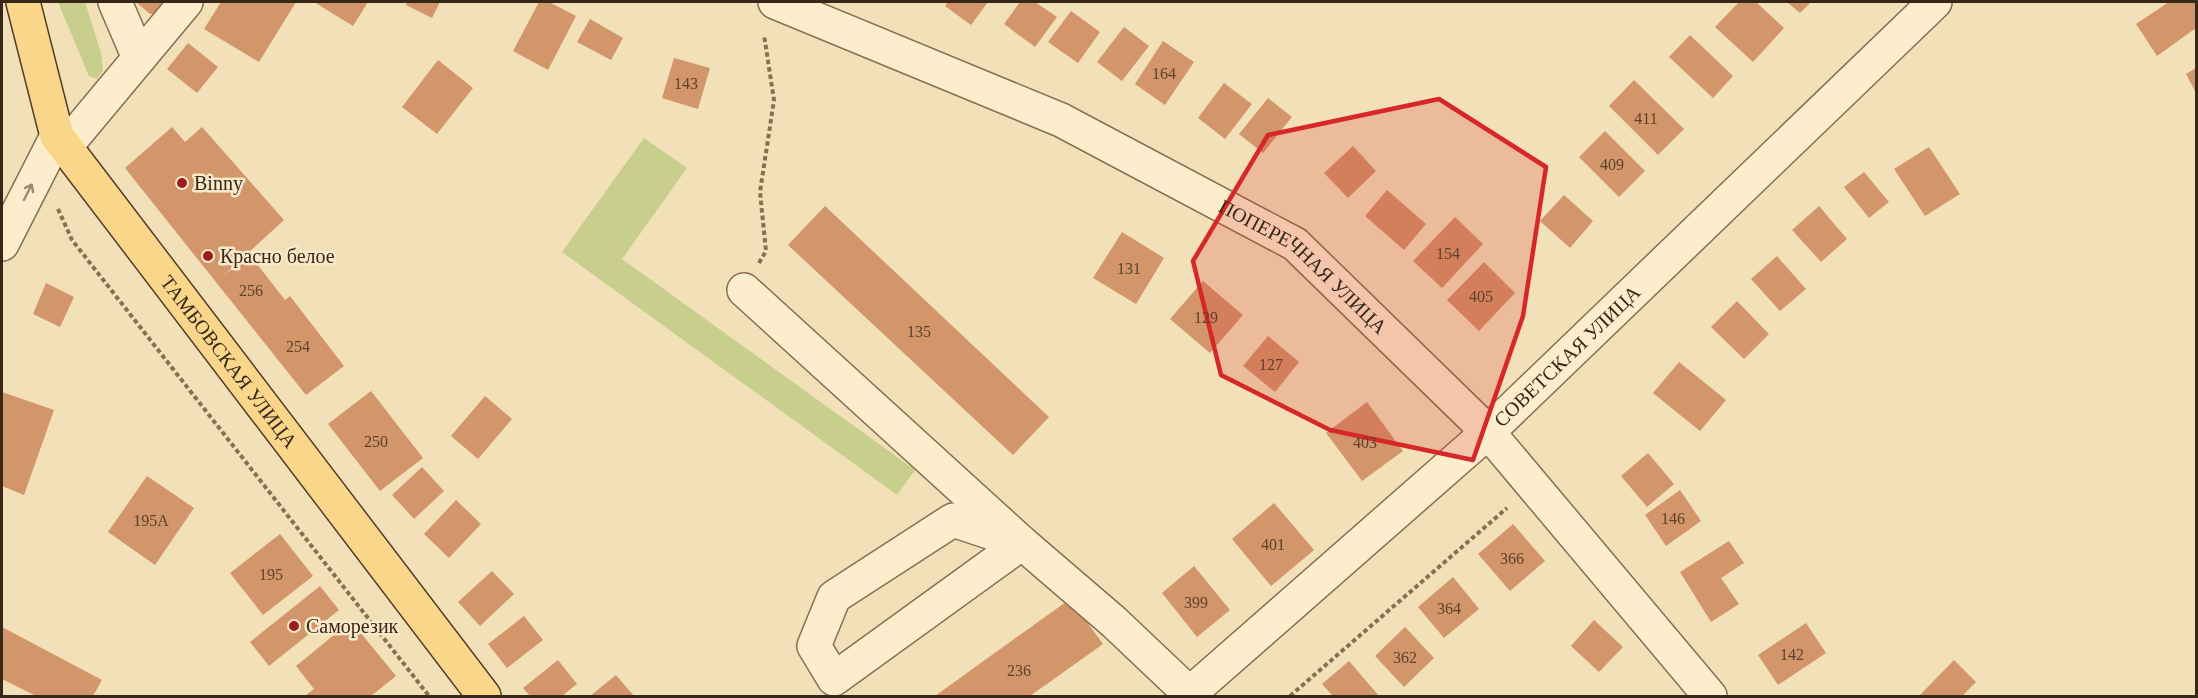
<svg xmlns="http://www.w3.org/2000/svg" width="2198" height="698" viewBox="0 0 2198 698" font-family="'Times New Roman',serif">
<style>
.green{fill:#c8cf8c}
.building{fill:#d3956a}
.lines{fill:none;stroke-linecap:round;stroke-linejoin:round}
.minor-casing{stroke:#886e52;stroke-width:36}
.major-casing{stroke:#553c27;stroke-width:36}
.path{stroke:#886e52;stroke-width:4;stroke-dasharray:4.5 3;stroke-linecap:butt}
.minor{stroke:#fcedcc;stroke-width:33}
.major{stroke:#fad68a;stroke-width:33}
.oneway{stroke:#998a72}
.marked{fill:#d62828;fill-opacity:0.2;stroke:#d62828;stroke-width:4.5;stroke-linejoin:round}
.poi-dot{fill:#9c1d1f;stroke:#f8eac8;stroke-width:2}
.labels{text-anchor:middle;stroke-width:5;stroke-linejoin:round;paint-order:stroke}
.number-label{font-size:16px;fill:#5d422d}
.poi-label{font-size:20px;fill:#362719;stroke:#f8eac8;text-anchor:start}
.street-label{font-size:20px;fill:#362719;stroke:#f8eac8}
</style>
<rect width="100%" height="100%" fill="#f1e0b8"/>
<path class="green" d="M58 2H85L101 53 103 70 97 79 89 76Z
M644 138 687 168 622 259 915 470 897 495 562 252Z"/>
<path class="building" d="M136 2H170L160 13 150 14Z
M221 2H296L259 62 204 29Z
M314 2H368L353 26Z
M407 2H440L432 18 406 5Z
M539 2H549L576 16 548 70 513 51Z
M948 2H988L971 25 945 6Z
M1020 2H1035L1057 17 1035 47 1004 24Z
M1739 2H1756L1784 28 1753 62 1715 27Z
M1787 2H1811L1800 13Z
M2169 2H2196V28L2157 56 2136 24Z
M1071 11 1100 32 1078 63 1048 42Z
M590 19 623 38 611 60 577 42Z
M1124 27 1149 46 1122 81 1097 62Z
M1690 35 1733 76 1713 98 1669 57Z
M1163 41 1194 62 1165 105 1135 84Z
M188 43 218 67 197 93 167 69Z
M674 58 710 68 698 109 662 98Z
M438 60 473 88 437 134 402 107Z
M2196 68V93L2186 74Z
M1634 80 1684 129 1658 155 1609 106Z
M1224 83 1252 104 1225 139 1198 118Z
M1268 98 1292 117 1263 153 1239 134Z
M172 127 185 142 202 127 284 220 223 276 250 255 285 300 290 296 344 366 306 395 125 168Z
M1605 131 1645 171 1619 197 1579 157Z
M1353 146 1376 171 1348 198 1324 173Z
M1929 147 1960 194 1925 216 1894 169Z
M1864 172 1889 202 1869 218 1844 187Z
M1387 190 1426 224 1404 250 1365 216Z
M1564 195 1593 221 1570 248 1540 221Z
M825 206 1049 417 1013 455 788 245Z
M1819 206 1847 239 1821 262 1792 230Z
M1455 217 1483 244 1442 288 1413 261Z
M1122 232 1164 258 1136 304 1093 278Z
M1777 256 1806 289 1780 311 1751 279Z
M1484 262 1515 293 1479 331 1447 300Z
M1203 281 1243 315 1210 353 1170 319Z
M46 283 74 297 60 327 33 314Z
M1737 301 1769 334 1744 359 1711 327Z
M1268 336 1299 362 1275 392 1243 366Z
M1679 362 1726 400 1700 431 1653 393Z
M371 391 423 458 380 491 328 424Z
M2 392 54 410 24 495 2 486Z
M485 396 512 419 478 459 451 436Z
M1367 402 1403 451 1362 481 1326 433Z
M1648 453 1674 484 1647 507 1621 476Z
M422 467 444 491 414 519 392 495Z
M147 476 194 508 155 565 108 532Z
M1680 490 1701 521 1666 546 1645 515Z
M456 500 481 524 449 558 424 534Z
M1274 503 1314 550 1271 586 1232 539Z
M1513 524 1545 561 1510 591 1478 554Z
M280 534 313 576 263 615 230 573Z
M1729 541 1744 563 1721 578 1739 604 1711 622 1680 572Z
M1194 566 1230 610 1197 637 1162 593Z
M492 571 514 594 480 626 458 602Z
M1453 577 1479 609 1444 638 1418 607Z
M320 586 339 610 269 666 250 642Z
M1070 599 1103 644 1030 696H935Z
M524 616 543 640 507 668 488 644Z
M1594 620 1623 647 1599 672 1571 646Z
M351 621 396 676 371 696H305L314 689 296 666Z
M1806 623 1826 653 1778 685 1758 655Z
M2 627 102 680 93 696H36L2 679Z
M1405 627 1434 658 1404 687 1375 656Z
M558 660 577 684 562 696H530L523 688Z
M1954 660 1976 682 1962 696H1919Z
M1349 661 1379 696H1333L1322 684Z
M616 675 634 696H590Z"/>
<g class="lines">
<defs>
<g id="minor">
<path d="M115 2 139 58"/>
<path id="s1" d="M775 2 1061 120 1295 244 1488 432 1710 696"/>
<path d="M65 147 186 2"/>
<path d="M2 244 57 136"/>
<path d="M744 290 1022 543 1114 622 1190 694"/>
<path d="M953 520 1022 543 834 679 814 646 834 597Z"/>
<path id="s2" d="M1187 696 1488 432 1935 2"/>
</g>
<g id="major">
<path id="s3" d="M23 2 57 136 484 696"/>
</g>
</defs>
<use href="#minor" class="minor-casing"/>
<use href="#major" class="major-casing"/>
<path class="path" d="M58 209 72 240 429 696
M759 263 766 251 760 192 774 100 764 35
M1290 696 1507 508"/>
<use href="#minor" class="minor"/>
<use href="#major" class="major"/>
</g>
<defs><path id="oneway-shaft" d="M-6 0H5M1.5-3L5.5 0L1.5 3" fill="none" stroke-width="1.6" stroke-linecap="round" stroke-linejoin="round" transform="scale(1.5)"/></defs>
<use class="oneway" href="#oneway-shaft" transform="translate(28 192) rotate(-63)"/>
<path class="marked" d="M1439 99 1546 167 1523 316 1473 460 1330 430 1221 375 1193 261 1268 135Z"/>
<g class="poi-dot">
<circle cx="182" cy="183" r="6"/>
<circle cx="208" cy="256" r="6"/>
<circle cx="294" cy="626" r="6"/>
</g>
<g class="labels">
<g class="number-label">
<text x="1164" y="79">164</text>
<text x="686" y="89">143</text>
<text x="1646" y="124">411</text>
<text x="1612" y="170">409</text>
<text x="1448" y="259">154</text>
<text x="1129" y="274">131</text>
<text x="251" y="296">256</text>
<text x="1481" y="302">405</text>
<text x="1206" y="323">129</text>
<text x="919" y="337">135</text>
<text x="298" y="352">254</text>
<text x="1271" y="370">127</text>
<text x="376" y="447">250</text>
<text x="1365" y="448">403</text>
<text x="1673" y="524">146</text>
<text x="151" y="526">195А</text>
<text x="1273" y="550">401</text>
<text x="1512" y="564">366</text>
<text x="271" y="580">195</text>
<text x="1196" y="608">399</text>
<text x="1449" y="614">364</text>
<text x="1792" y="660">142</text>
<text x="1405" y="663">362</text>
<text x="1019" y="676">236</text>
</g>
<g class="poi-label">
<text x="194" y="190">Binny</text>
<text x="220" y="263">Красно белое</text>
<text x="306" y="633">Саморезик</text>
</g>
<g class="street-label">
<text dy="7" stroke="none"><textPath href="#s1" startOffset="594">ПОПЕРЕЧНАЯ УЛИЦА</textPath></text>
<text dy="7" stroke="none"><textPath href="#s2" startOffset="510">СОВЕТСКАЯ УЛИЦА</textPath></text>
<text dy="7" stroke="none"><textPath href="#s3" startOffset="422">ТАМБОВСКАЯ УЛИЦА</textPath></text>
</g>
</g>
<rect width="2198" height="698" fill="none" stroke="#362719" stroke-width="6"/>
</svg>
